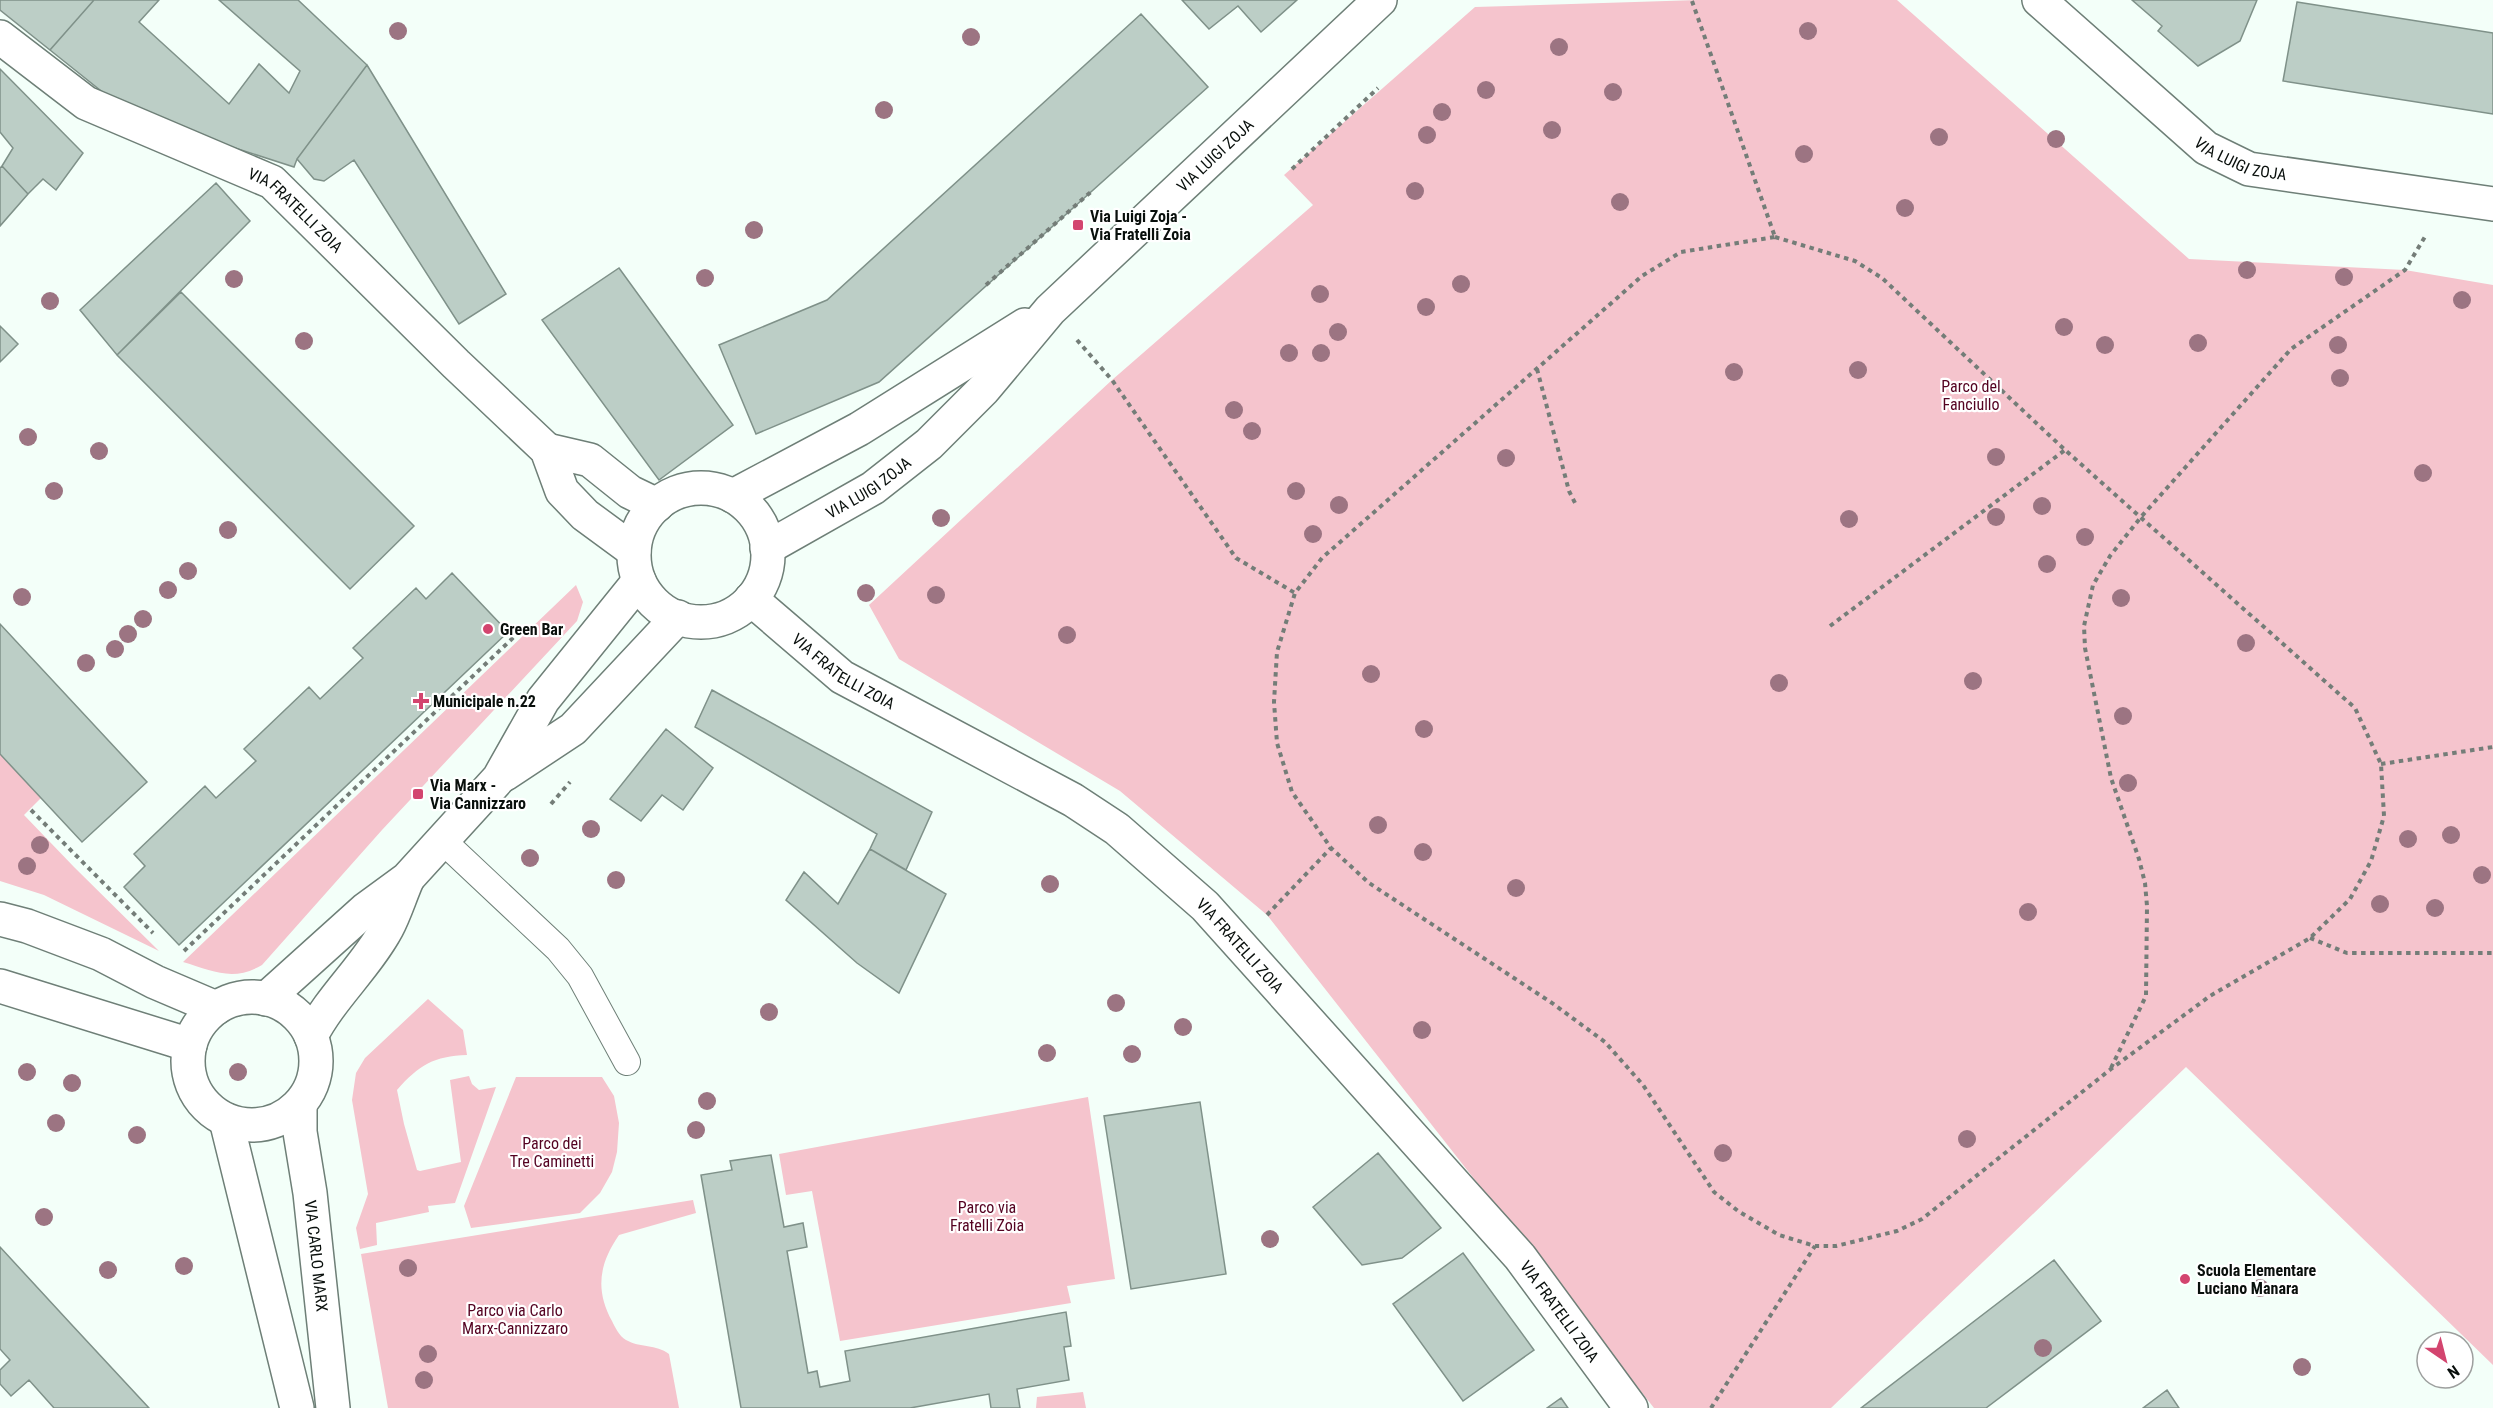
<svg xmlns="http://www.w3.org/2000/svg" width="2493" height="1408" viewBox="0 0 2493 1408" font-family="'Roboto Condensed',sans-serif">
<style>
.green{fill:#f5c4cd}
.building{fill:#bccec6;stroke:#7f9189;stroke-width:1.5}
.lines{fill:none;stroke-linecap:round;stroke-linejoin:round}
.service-casing{stroke:#6e7f77;stroke-width:28}
.minor-casing{stroke:#6e7f77;stroke-width:36}
.path{stroke:#747d78;stroke-width:4;stroke-dasharray:4.5 4.5;stroke-linecap:butt}
.service{stroke:#fff;stroke-width:26}
.minor{stroke:#fff;stroke-width:33}
.tree{fill:#9c7482}
.poi-dot{fill:#d3456f;stroke:#fff;stroke-width:2}
.labels{text-anchor:middle;stroke-width:4.5;stroke-linejoin:round;paint-order:stroke}
.street-label{font-size:16px;fill:#090f0c;stroke:#fff}
.poi-label{font-size:16px;font-weight:bold;fill:#090f0c;stroke:#fff;text-anchor:start}
.park-label{font-size:16px;fill:#540221;stroke:#fff}
</style>
<rect width="100%" height="100%" fill="#f3fff9"/>
<path class="green" d="M1698 0H1897L2189 259 2405 270 2493 285V1365L2186 1067 1831 1408H1654L1267 915 1120 791 899 659 869 605 1112 380 1313 205 1284 175 1475 7Z
M576 585 583 602 577 621 382 830 262 965C233 982 213 971 183 962Z
M0 754 41 798 24 815 74 867 159 951 44 895 0 881Z
M428 999 463 1030 467 1055C434 1056 419 1065 397 1090L404 1124 417 1170 420 1171 461 1162 450 1080 469 1076 472 1084 479 1090 496 1087 455 1203 428 1206 429 1212 376 1223 377 1245 360 1249 356 1228 368 1194 352 1100 356 1073 365 1058Z
M516 1077H602L614 1096 619 1123 617 1152 612 1172 600 1193 580 1213 471 1228 464 1206Z
M1088 1097 1115 1279 1067 1286 1071 1303 840 1341 812 1191 786 1195 779 1154Z
M693 1200 696 1213 619 1235C599 1264 595 1290 612 1321 615 1327 619 1336 626 1340 640 1348 656 1344 669 1354L679 1408H388L361 1254Z
M1083 1392 1086 1408H1036L1037 1397Z"/>
<path class="building" d="M0 0H94L50 50 0 10Z
M94 0H159L139 22 229 104 259 64 289 93 300 71 219 0H298L367 65 297 159 294 167 207 139 115 102 50 50Z
M1182 0H1297L1261 32 1238 6 1209 29Z
M2132 0H2257L2240 41 2198 66 2158 31 2162 26Z
M2297 2 2493 33V114L2283 81Z
M1141 14 1208 87 879 382 756 434 719 345 827 300Z
M367 65 506 294 459 324 354 160 324 181 314 179 297 159Z
M0 69 83 153 56 190 43 179 28 194 2 166 13 148 0 132Z
M2 166 28 194 0 226V168Z
M216 183 250 221 117 355 80 310Z
M619 268 733 425 659 480 542 320Z
M181 292 414 526 350 589 117 355Z
M0 326 18 344 0 362Z
M452 573 508 632 179 945 124 887 145 866 134 854 205 786 216 798 256 761 244 749 309 687 320 699 363 658 353 648 416 588 426 599Z
M0 624 147 782 82 842 0 754Z
M712 690 932 812 906 870 870 849 877 834 695 727Z
M666 729 713 768 683 810 662 795 641 821 610 799Z
M870 849 946 894 899 993 857 963 786 900 804 872 838 904Z
M1200 1102 1226 1274 1131 1289 1104 1116Z
M1378 1153 1441 1228 1402 1258 1362 1265 1313 1207Z
M771 1155 784 1227 803 1223 807 1247 787 1251 808 1373 817 1371 820 1387 850 1381 845 1351 1066 1312 1071 1346 1064 1347 1069 1380 1017 1389 1020 1408H991L989 1394 910 1408H741L701 1175 732 1170 730 1161Z
M0 1247 71 1324 149 1408H54L29 1380 11 1396 0 1384V1370L10 1360 0 1349Z
M1463 1253 1534 1350 1463 1401 1393 1304Z
M2054 1260 2101 1321 1986 1408H1861Z
M2167 1390 2179 1408H2143Z
M1561 1398 1568 1408H1547Z"/>
<g class="lines">
<defs>
<path id="service" d="M443 841 558 949 580 976 627 1062"/>
<g id="minor">
<path id="s1" d="M2039 0 2206 148 2249 169 2493 204"/>
<path id="s2" d="M0 37 86 103 272 182 456 364 547 450 562 491 585 515 634 551"/>
<path d="M547 450 590 460 630 492 657 505"/>
<circle cx="701" cy="555" r="67"/>
<path d="M733 496 859 429 1025 325"/>
<path id="s3" d="M767 548 873 488 929 444 984 389 1050 310 1380 0"/>
<path id="s4" d="M751 599 842 677 1073 800 1117 829 1205 906 1520 1257 1631 1408"/>
<path d="M505 774 573 729 678 617"/>
<path d="M0 919 27 926 101 954 155 982 216 1008"/>
<path d="M0 986 190 1045"/>
<circle cx="252" cy="1061" r="64"/>
<path d="M266 999 366 909 407 879 499 778 543 700 639 581"/>
<path d="M311 1036C331 997 366 967 387 928 395 913 400 896 407 880"/>
<path id="s5" d="M300 1104V1132L310 1193 333 1408"/>
<path d="M226 1120 297 1408"/>
</g>
</defs>
<use href="#service" class="service-casing"/>
<use href="#minor" class="minor-casing"/>
<path class="path" d="M1692 1 1775 237
M1292 169 1378 88
M1775 237 1855 261 1882 278 2065 450 2355 708 2381 764 2384 816 2371 861 2350 899 2310 938 2210 996 2111 1069 1922 1219 1897 1231 1836 1246H1815L1779 1235 1738 1211 1714 1192 1643 1085 1605 1042 1552 1003 1369 883 1331 848 1292 792 1277 743 1274 702 1277 652 1295 593 1322 558 1642 276 1681 252Z
M986 285 1093 190
M1077 340 1112 380 1236 558 1295 593
M1537 369 1569 491 1576 505
M1830 626 2065 450
M2381 764 2493 747
M551 804 570 782
M31 810 153 933
M1267 915 1331 848
M2310 938 2347 953H2493
M184 951 516 635
M2111 1068 2146 996 2147 906 2145 883 2139 859 2111 778 2085 648 2084 626 2093 585 2110 556 2141 517 2291 349 2405 270 2426 235
M1711 1408 1815 1246"/>
<use href="#service" class="service"/>
<use href="#minor" class="minor"/>
</g>
<g class="tree">
<circle cx="398" cy="31" r="9"/>
<circle cx="1808" cy="31" r="9"/>
<circle cx="971" cy="37" r="9"/>
<circle cx="1559" cy="47" r="9"/>
<circle cx="1486" cy="90" r="9"/>
<circle cx="1613" cy="92" r="9"/>
<circle cx="884" cy="110" r="9"/>
<circle cx="1442" cy="112" r="9"/>
<circle cx="1552" cy="130" r="9"/>
<circle cx="1427" cy="135" r="9"/>
<circle cx="1939" cy="137" r="9"/>
<circle cx="2056" cy="139" r="9"/>
<circle cx="1804" cy="154" r="9"/>
<circle cx="1415" cy="191" r="9"/>
<circle cx="1620" cy="202" r="9"/>
<circle cx="1905" cy="208" r="9"/>
<circle cx="754" cy="230" r="9"/>
<circle cx="2247" cy="270" r="9"/>
<circle cx="2344" cy="277" r="9"/>
<circle cx="705" cy="278" r="9"/>
<circle cx="234" cy="279" r="9"/>
<circle cx="1461" cy="284" r="9"/>
<circle cx="1320" cy="294" r="9"/>
<circle cx="2462" cy="300" r="9"/>
<circle cx="50" cy="301" r="9"/>
<circle cx="1426" cy="307" r="9"/>
<circle cx="2064" cy="327" r="9"/>
<circle cx="1338" cy="332" r="9"/>
<circle cx="304" cy="341" r="9"/>
<circle cx="2198" cy="343" r="9"/>
<circle cx="2105" cy="345" r="9"/>
<circle cx="2338" cy="345" r="9"/>
<circle cx="1289" cy="353" r="9"/>
<circle cx="1321" cy="353" r="9"/>
<circle cx="1858" cy="370" r="9"/>
<circle cx="1734" cy="372" r="9"/>
<circle cx="2340" cy="378" r="9"/>
<circle cx="1234" cy="410" r="9"/>
<circle cx="1252" cy="431" r="9"/>
<circle cx="28" cy="437" r="9"/>
<circle cx="99" cy="451" r="9"/>
<circle cx="1996" cy="457" r="9"/>
<circle cx="1506" cy="458" r="9"/>
<circle cx="2423" cy="473" r="9"/>
<circle cx="54" cy="491" r="9"/>
<circle cx="1296" cy="491" r="9"/>
<circle cx="1339" cy="505" r="9"/>
<circle cx="2042" cy="506" r="9"/>
<circle cx="1996" cy="517" r="9"/>
<circle cx="941" cy="518" r="9"/>
<circle cx="1849" cy="519" r="9"/>
<circle cx="228" cy="530" r="9"/>
<circle cx="1313" cy="534" r="9"/>
<circle cx="2085" cy="537" r="9"/>
<circle cx="2047" cy="564" r="9"/>
<circle cx="188" cy="571" r="9"/>
<circle cx="168" cy="590" r="9"/>
<circle cx="866" cy="593" r="9"/>
<circle cx="936" cy="595" r="9"/>
<circle cx="22" cy="597" r="9"/>
<circle cx="2121" cy="598" r="9"/>
<circle cx="143" cy="619" r="9"/>
<circle cx="128" cy="634" r="9"/>
<circle cx="1067" cy="635" r="9"/>
<circle cx="2246" cy="643" r="9"/>
<circle cx="115" cy="649" r="9"/>
<circle cx="86" cy="663" r="9"/>
<circle cx="1371" cy="674" r="9"/>
<circle cx="1973" cy="681" r="9"/>
<circle cx="1779" cy="683" r="9"/>
<circle cx="2123" cy="716" r="9"/>
<circle cx="1424" cy="729" r="9"/>
<circle cx="2128" cy="783" r="9"/>
<circle cx="1378" cy="825" r="9"/>
<circle cx="591" cy="829" r="9"/>
<circle cx="2451" cy="835" r="9"/>
<circle cx="2408" cy="839" r="9"/>
<circle cx="40" cy="845" r="9"/>
<circle cx="1423" cy="852" r="9"/>
<circle cx="530" cy="858" r="9"/>
<circle cx="27" cy="866" r="9"/>
<circle cx="2482" cy="875" r="9"/>
<circle cx="616" cy="880" r="9"/>
<circle cx="1050" cy="884" r="9"/>
<circle cx="1516" cy="888" r="9"/>
<circle cx="2380" cy="904" r="9"/>
<circle cx="2435" cy="908" r="9"/>
<circle cx="2028" cy="912" r="9"/>
<circle cx="1116" cy="1003" r="9"/>
<circle cx="769" cy="1012" r="9"/>
<circle cx="1183" cy="1027" r="9"/>
<circle cx="1422" cy="1030" r="9"/>
<circle cx="1047" cy="1053" r="9"/>
<circle cx="1132" cy="1054" r="9"/>
<circle cx="27" cy="1072" r="9"/>
<circle cx="238" cy="1072" r="9"/>
<circle cx="72" cy="1083" r="9"/>
<circle cx="707" cy="1101" r="9"/>
<circle cx="56" cy="1123" r="9"/>
<circle cx="696" cy="1130" r="9"/>
<circle cx="137" cy="1135" r="9"/>
<circle cx="1967" cy="1139" r="9"/>
<circle cx="1723" cy="1153" r="9"/>
<circle cx="44" cy="1217" r="9"/>
<circle cx="1270" cy="1239" r="9"/>
<circle cx="184" cy="1266" r="9"/>
<circle cx="408" cy="1268" r="9"/>
<circle cx="108" cy="1270" r="9"/>
<circle cx="2260" cy="1288" r="9"/>
<circle cx="2043" cy="1348" r="9"/>
<circle cx="428" cy="1354" r="9"/>
<circle cx="2302" cy="1367" r="9"/>
<circle cx="424" cy="1380" r="9"/>
</g>
<g class="poi-dot">
<rect x="1072" y="219" width="12" height="12" rx="3"/>
<circle cx="488" cy="629" r="6"/>
<path d="M418 692h6v6h6v6h-6v6h-6v-6h-6v-6h6z"/>
<rect x="412" y="788" width="12" height="12" rx="3"/>
<circle cx="2185" cy="1279" r="6"/>
</g>
<g class="labels">
<g class="street-label">
<text dy="6" stroke="none"><textPath href="#s3" startOffset="600">VIA LUIGI ZOJA</textPath></text>
<text dy="6" stroke="none"><textPath href="#s1" startOffset="260">VIA LUIGI ZOJA</textPath></text>
<text dy="6" stroke="none"><textPath href="#s2" startOffset="346">VIA FRATELLI ZOIA</textPath></text>
<text dy="6" stroke="none"><textPath href="#s3" startOffset="118">VIA LUIGI ZOJA</textPath></text>
<text dy="6" stroke="none"><textPath href="#s4" startOffset="118">VIA FRATELLI ZOIA</textPath></text>
<text dy="6" stroke="none"><textPath href="#s4" startOffset="604">VIA FRATELLI ZOIA</textPath></text>
<text dy="6" stroke="none"><textPath href="#s5" startOffset="153">VIA CARLO MARX</textPath></text>
<text dy="6" stroke="none"><textPath href="#s4" startOffset="1090">VIA FRATELLI ZOIA</textPath></text>
</g>
<g class="poi-label">
<text x="1090" y="222">Via Luigi Zoja -<tspan x="1090" dy="18">Via Fratelli Zoia</tspan></text>
<text x="500" y="635">Green Bar</text>
<text x="433" y="707">Municipale n.22</text>
<text x="430" y="791">Via Marx -<tspan x="430" dy="18">Via Cannizzaro</tspan></text>
<text x="2197" y="1276">Scuola Elementare<tspan x="2197" dy="18">Luciano Manara</tspan></text>
</g>
<g class="park-label">
<text x="1971" y="392">Parco del<tspan x="1971" dy="18">Fanciullo</tspan></text>
<text x="552" y="1149">Parco dei<tspan x="552" dy="18">Tre Caminetti</tspan></text>
<text x="987" y="1213">Parco via<tspan x="987" dy="18">Fratelli Zoia</tspan></text>
<text x="515" y="1316">Parco via Carlo<tspan x="515" dy="18">Marx-Cannizzaro</tspan></text>
</g>
</g>
<g transform="translate(2445 1360) rotate(145)"><circle r="28" fill="#ffffff" stroke="#9d9f9e" stroke-width="1.5"/>
<path d="M0-4.5L10 22L0 15L-10 22Z" fill="#d3456f"/>
<text y="-9" font-size="16" font-weight="bold" text-anchor="middle" fill="#090f0c">N</text>
</g>
</svg>
